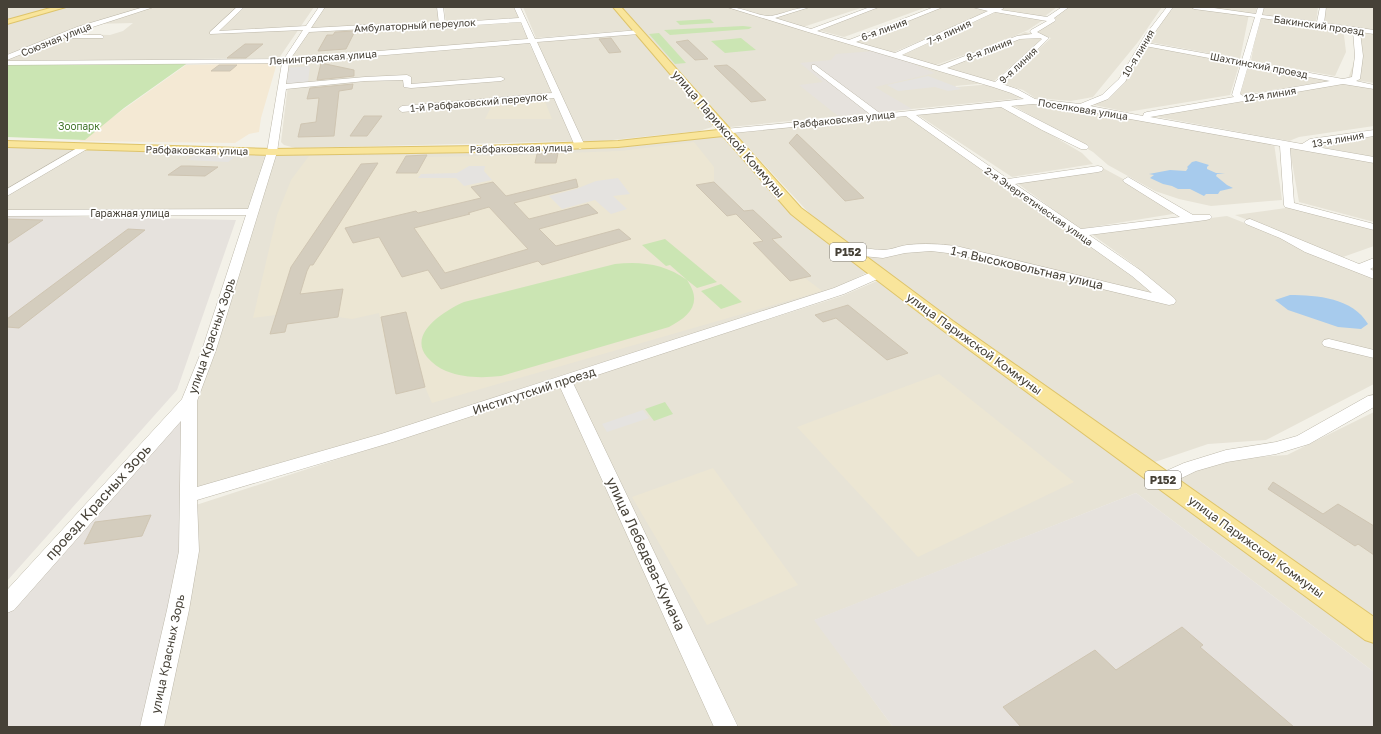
<svg xmlns="http://www.w3.org/2000/svg" width="1381" height="734" viewBox="0 0 1381 734" font-family="'Golos Text',sans-serif">
<style>
.residential{fill:#e7e3d6}
.commercial{fill:#f4e9d4}
.industrial{fill:#e6e2dd}
.education{fill:#ece6d3}
.green{fill:#cbe5b3}
.parking{fill:#e5e3e0}
.water{fill:#a7cbed}
.building{fill:#d4cdbe;stroke:#cfc5b2;fill-rule:evenodd}
.lines{fill:none;stroke-linecap:round;stroke-linejoin:round}
.minor-casing{stroke:#beb9ab;stroke-width:1}
.major-casing{stroke:#dec46b;stroke-width:2}
.minor{fill:#fff;fill-rule:evenodd}
.major{fill:#f9e59b;fill-rule:evenodd}
.labels{text-anchor:middle;stroke-width:3.5;stroke-linejoin:round;paint-order:stroke}
.far-street-label{font-size:10px;fill:#464137;stroke:#fff}
.far-park-label{font-size:10px;fill:#43762d;stroke:#fff}
.shield{fill:#fff;stroke:#7e7a73;stroke-width:1}
.shield-label{font-size:11px;font-weight:bold;fill:#464137}
.street-label{font-size:12px;fill:#464137;stroke:#fff}
.near-street-label{font-size:14px;fill:#464137;stroke:#fff}
</style>
<rect width="100%" height="100%" fill="#f3f1e8"/>
<path class="residential" d="M7 7H55L7 20Z
M65 7H148L74 28 7 57V22Z
M155 7H314L279 58 7 61V59L64 34 110 35 123 31 133 23 93 24Z
M325 7H440L442 24 519 20 528 39 299 58 292 55Z
M444 7H515L520 18 446 23Z
M523 7H615L633 30 536 38Z
M622 7H727L989 83 955 86 956 87 993 84 1024 98 730 127Z
M745 7H802L768 17 739 9Z
M807 7H864L803 27 771 18Z
M878 7H927L844 37 814 29Z
M936 7H975L992 10 892 53 847 40 861 36Z
M1006 7H1057L1044 17 1000 10Z
M1066 7H1162L1138 42 1093 97 1071 101 1035 98 1023 90 1000 83 1051 38 1033 32Z
M1172 7H1257L1255 15 1249 14 1240 59 1149 42Z
M1258 7H1318L1316 23 1343 27 1346 52 1335 76 1251 61 1259 16Z
M1320 7H1374V31L1318 23Z
M993 10 1046 18 1028 30 1001 42 933 66 894 54Z
M1354 29 1374 32V83L1348 79 1357 53Z
M1025 32 1041 36 1042 40 993 82 935 66 1003 42Z
M634 33 637 34 713 124 712 127 699 131 584 143 535 43 536 40Z
M528 41 576 141 295 148 284 145 281 142 288 85 289 64 293 62Z
M1147 45 1240 62 1230 95 1127 112 1085 103 1103 100Z
M1245 62 1338 80 1233 96Z
M1344 81 1374 86V126L1299 137 1289 141 1142 114Z
M1033 102 1274 143 1282 200 1211 206 1179 199 1155 191 1108 165 1093 152 1011 104Z
M1001 105 1082 153 1093 164 1012 177 915 113Z
M905 114 1136 271 1137 267 1090 233 1227 216 1374 274V384L1266 440 1208 444 1152 463 874 264 809 213 734 132Z
M1374 132V157L1305 144Z
M718 135 726 138 868 272 827 293 562 375 385 433 190 494V401L273 151 580 146Z
M7 142 272 151 251 212H7Z
M1289 145 1374 161V222L1299 202Z
M1101 167 1151 194 1185 212 1080 229 1013 180Z
M1293 207 1374 228V246L1343 257 1235 215Z
M877 281 1374 642V672L1136 493 815 620 893 727H739L705 661 572 382 842 296Z
M564 386 724 727H154L193 506Z
M1374 412V617L1173 478 1225 459 1287 455Z"/>
<path class="commercial" d="M277 63 261 118 259 132 249 134 235 143 79 141 186 65Z"/>
<path class="industrial" d="M875 51 907 61 935 73 875 87 912 109 838 116 799 85 823 82 800 63 831 60 836 54Z
M7 215 236 220 177 390 7 581Z
M187 404 188 551 150 727H7V605Z
M1136 493 1374 672V727H893L814 620Z"/>
<path class="education" d="M544 99 552 119H485L493 103Z
M694 142 714 167V182L744 211 753 210 782 237 773 239 811 276 805 278 822 291 432 403 425 387 396 394 379 313 352 319 338 317 287 324 285 332 270 334 276 315 253 318 277 215 291 180 309 156 427 155 426 157 537 155V154L620 151Z
M939 374 1074 482 918 557 797 427Z
M713 468 798 585 707 625 632 497Z"/>
<path class="green" d="M710 19 714 23 680 25 676 21Z
M743 26 752 27 749 29 670 35 664 30Z
M659 33 686 63 675 64 649 34Z
M741 38 756 50 725 53 711 41Z
M189 62 124 108 85 140 7 137V63Z
M665 239 717 282 697 288 687 280C703 303 690 316 669 327L501 376C482 378 464 378 446 371 439 368 432 363 427 357 407 333 446 310 464 302L615 264C641 261 665 264 687 280L670 265 666 266 642 245Z
M721 284 742 302 721 309 701 291Z
M665 402 673 414 654 421 645 409Z"/>
<path class="parking" d="M310 66 308 82 285 85 288 68Z
M928 76 962 89 948 91 935 87 898 91 887 85Z
M194 156 235 157 228 162 187 160Z
M469 166H485L484 171 492 180 464 186 456 178H418L421 174 457 173Z
M618 178 630 194 613 196 627 209 611 214 595 200 562 209 549 196 576 189 596 181Z
M643 410 649 418 607 432 602 424Z"/>
<path class="water" d="M1196 161 1209 165 1207 167V169L1216 173H1225L1217 174 1216 176 1227 185 1233 188 1220 191 1218 194H1206L1204 196 1190 189H1178L1172 186 1163 184 1150 178 1154 175 1149 174 1170 170 1186 171 1188 168 1187 167 1192 162Z
M1290 295C1317 295 1353 298 1368 324L1361 329 1338 327 1288 310 1275 300Z"/>
<path class="building" d="M355 31 346 49 318 51 327 35H333L335 32Z
M611 38 621 52 609 53 599 39Z
M688 40 708 59 695 60 676 42Z
M245 44H263L246 58H227Z
M321 63 354 70V76L317 80Z
M219 65H237L230 71H211Z
M727 65 735 71 766 100 751 102 714 66Z
M353 84 352 89 339 91 334 136 298 137 301 124 316 122 319 98 307 99 310 88Z
M364 116H382L367 136H350Z
M797 134 864 198 845 201 789 143Z
M558 153 556 163H535L537 154Z
M427 155 417 173H396L406 156Z
M378 163 313 265H310L307 271 300 294 343 289 338 317 287 324 285 332 270 334 291 267 361 164Z
M181 166H189L218 167 205 176 168 175Z
M576 179 578 187 514 203 529 219 588 204 598 213 539 229 556 246 619 229 631 239 542 265 538 261 441 289 428 270 402 277 379 237 353 243 345 228 416 211 418 213 481 198 471 187 493 182 506 196ZM489 207 528 249 445 273 414 228 470 214 468 213Z
M714 182 744 211 753 210 782 237 772 239 811 276 790 281 753 243 763 241 736 214 727 216 696 185Z
M7 219 43 220 7 244Z
M128 229 145 230 19 328 7 327V319Z
M848 305 908 353 887 360 836 318 823 322 815 315Z
M406 312 425 387 396 394 381 317Z
M1273 482 1323 514 1338 504 1374 526V555L1358 544 1355 546 1268 489Z
M151 515 142 536 84 544 95 522Z
M1182 627 1203 645 1200 647 1294 727H1021L1003 707 1095 650 1116 670Z"/>
<g class="lines">
<defs>
<path id="minor" d="M144 7H154L68 35H101L104 37 103 38H61L7 60V55L77 27Z
M237 7H244L219 31 306 26 319 7H325L311 28 365 25 385 27 439 24 437 7H443L445 23 519 18 514 7H520L535 39 639 30 642 32 639 34 537 42 585 146 580 149 575 146 554 98 402 112 398 109 402 106 552 93 530 43 289 63 286 84 365 77 407 75 411 77V84L501 77 505 79 501 81 411 88 404 87 403 80 365 81 286 89 277 152 216 350 197 401V487L381 434 834 288 874 271H882L884 274 882 277 844 294 573 383 738 727H714L560 387 393 442 197 500 199 551 189 610 164 727H140L167 610 179 551 181 421 14 610 7 613V590L182 399 202 350 246 215 7 216V210L248 209 267 152 282 63 7 65V61L284 59 303 30 210 34V32ZM521 22 528 39 291 58 309 32 365 29 385 31Z
M727 7C741 7 753 14 767 16 776 17 796 7 810 7L775 18 811 29 870 7H879L817 31 849 40 934 7H943L856 42 895 53 988 11 972 7 994 8 1005 7 1001 10 1047 17 1062 7H1069L1054 18 1056 20 1055 21 1037 32 1049 38 1002 84 1017 89 1035 99 1080 104 1102 95 1119 79 1146 34 1167 7H1173L1147 43 1242 60 1255 17 1194 9 1191 7H1207L1256 14 1258 7H1264L1262 15 1317 22 1320 7H1326L1324 23 1374 30V34L1360 32 1363 56 1360 79 1356 81 1374 85V89L1343 84 1150 117 1302 144 1310 139 1374 130V136L1311 146 1374 157V163L1290 148 1294 203 1374 224V230L1285 207 1284 205 1280 146 1069 108 1033 104 1011 106 1087 145 1089 147 1087 149H1081L1042 130 1001 107 916 115 1008 179 1098 166 1102 167 1103 169 1102 171 1098 172 1015 184 1081 229 1180 217 1124 182 1123 180 1128 177 1193 215H1210L1212 217 1210 219 1206 220 1089 235 1140 270 1174 298 1176 301 1174 304 1169 305 956 254 931 251 905 253 883 258 843 254 841 251 843 248C856 245 869 250 883 250 891 250 899 246 907 245 924 243 939 244 956 246L1152 293 1132 276 906 116 722 134 720 132 722 130 725 129 871 115 812 69V65H815L881 114 1024 99 1011 93 993 87 808 32ZM995 12 1047 21 1031 30 1030 31 1032 34 1017 36 939 66 902 55ZM1261 18 1353 31 1355 56 1352 77 1343 79 1249 62ZM1040 38 1042 39 995 82 947 68 1020 39ZM1145 46 1241 64 1232 95 1234 97 1147 112 1144 113 1143 116 1090 106 1108 99 1125 82ZM1248 66 1330 81 1243 96 1240 94Z
M84 144 89 147 87 149 7 196V189Z
M1250 219 1359 264 1374 258V267L1370 269 1374 271V279L1305 252 1280 238 1246 224 1244 222 1246 220Z
M1329 339 1374 350V358L1324 346 1322 343 1324 340Z
M1374 395V407L1309 444 1276 454 1227 462 1196 471 1163 487 1157 485 1154 480 1157 475 1184 463 1226 450 1276 442 1297 436 1368 396Z"/>
<path id="major" d="M54 7H66L7 24V20Z
M613 7H621L801 208 953 321 1374 617V643L1365 640 941 329 806 226 791 214 723 136 618 147 480 152 272 155 7 147V141L272 149 480 146 618 141 718 130Z"/>
</defs>
<use href="#minor" class="minor-casing"/>
<use href="#major" class="major-casing"/>
<use href="#minor" class="minor"/>
<use href="#major" class="major"/>
</g>
<g class="labels">
<g class="far-street-label">
<text transform="translate(415 25) rotate(-3)" y="4">Амбулаторный переулок</text>
<text transform="translate(1319 25) rotate(8)" y="4">Бакинский проезд</text>
<text transform="translate(884 29) rotate(-20)" y="4">6-я линия</text>
<text transform="translate(949 32) rotate(-25)" y="4">7-я линия</text>
<text transform="translate(56 39) rotate(-22)" y="4">Союзная улица</text>
<text transform="translate(989 49) rotate(-21)" y="4">8-я линия</text>
<text transform="translate(1138 53) rotate(-59)" y="4">10-я линия</text>
<text transform="translate(323 57) rotate(-4)" y="4">Ленинградская улица</text>
<text transform="translate(1018 65) rotate(-43)" y="4">9-я линия</text>
<text transform="translate(1259 65) rotate(11)" y="4">Шахтинский проезд</text>
<text transform="translate(1270 94) rotate(-9)" y="4">12-я линия</text>
<text transform="translate(479 102) rotate(-5)" y="4">1-й Рабфаковский переулок</text>
<text transform="translate(1083 109) rotate(9)" y="4">Поселковая улица</text>
<text transform="translate(844 119) rotate(-6)" y="4">Рабфаковская улица</text>
<text transform="translate(1338 139) rotate(-10)" y="4">13-я линия</text>
<text transform="translate(521 148) rotate(-1)" y="4">Рабфаковская улица</text>
<text transform="translate(197 150) rotate(1)" y="4">Рабфаковская улица</text>
<text transform="translate(1039 206) rotate(35)" y="4">2-я Энергетическая улица</text>
<text x="130" y="217">Гаражная улица</text>
</g>
<g class="far-park-label">
<text x="79" y="130">Зоопарк</text>
</g>
<g class="shield">
<rect x="830" y="243" width="36" height="18" rx="3"/>
<rect x="1145" y="471" width="36" height="18" rx="3"/>
</g>
<g class="shield-label">
<text x="848" y="256">Р152</text>
<text x="1163" y="484">Р152</text>
</g>
<g class="street-label">
<text transform="translate(728 134) rotate(49)" y="4">улица Парижской Коммуны</text>
<text transform="translate(1027 268) rotate(13)" y="4">1-я Высоковольтная улица</text>
<text transform="translate(212 336) rotate(-71)" y="4">улица Красных Зорь</text>
<text transform="translate(974 344) rotate(36)" y="4">улица Парижской Коммуны</text>
<text transform="translate(534 391) rotate(-18)" y="4">Институтский проезд</text>
<text transform="translate(1256 547) rotate(36)" y="4">улица Парижской Коммуны</text>
<text transform="translate(168 654) rotate(-78)" y="4">улица Красных Зорь</text>
</g>
<g class="near-street-label">
<text transform="translate(98 502) rotate(-48)" y="5">проезд Красных Зорь</text>
<text transform="translate(646 554) rotate(65)" y="5">улица Лебедева-Кумача</text>
</g>
</g>
<rect width="1381" height="734" fill="none" stroke="#464137" stroke-width="16"/>
</svg>
